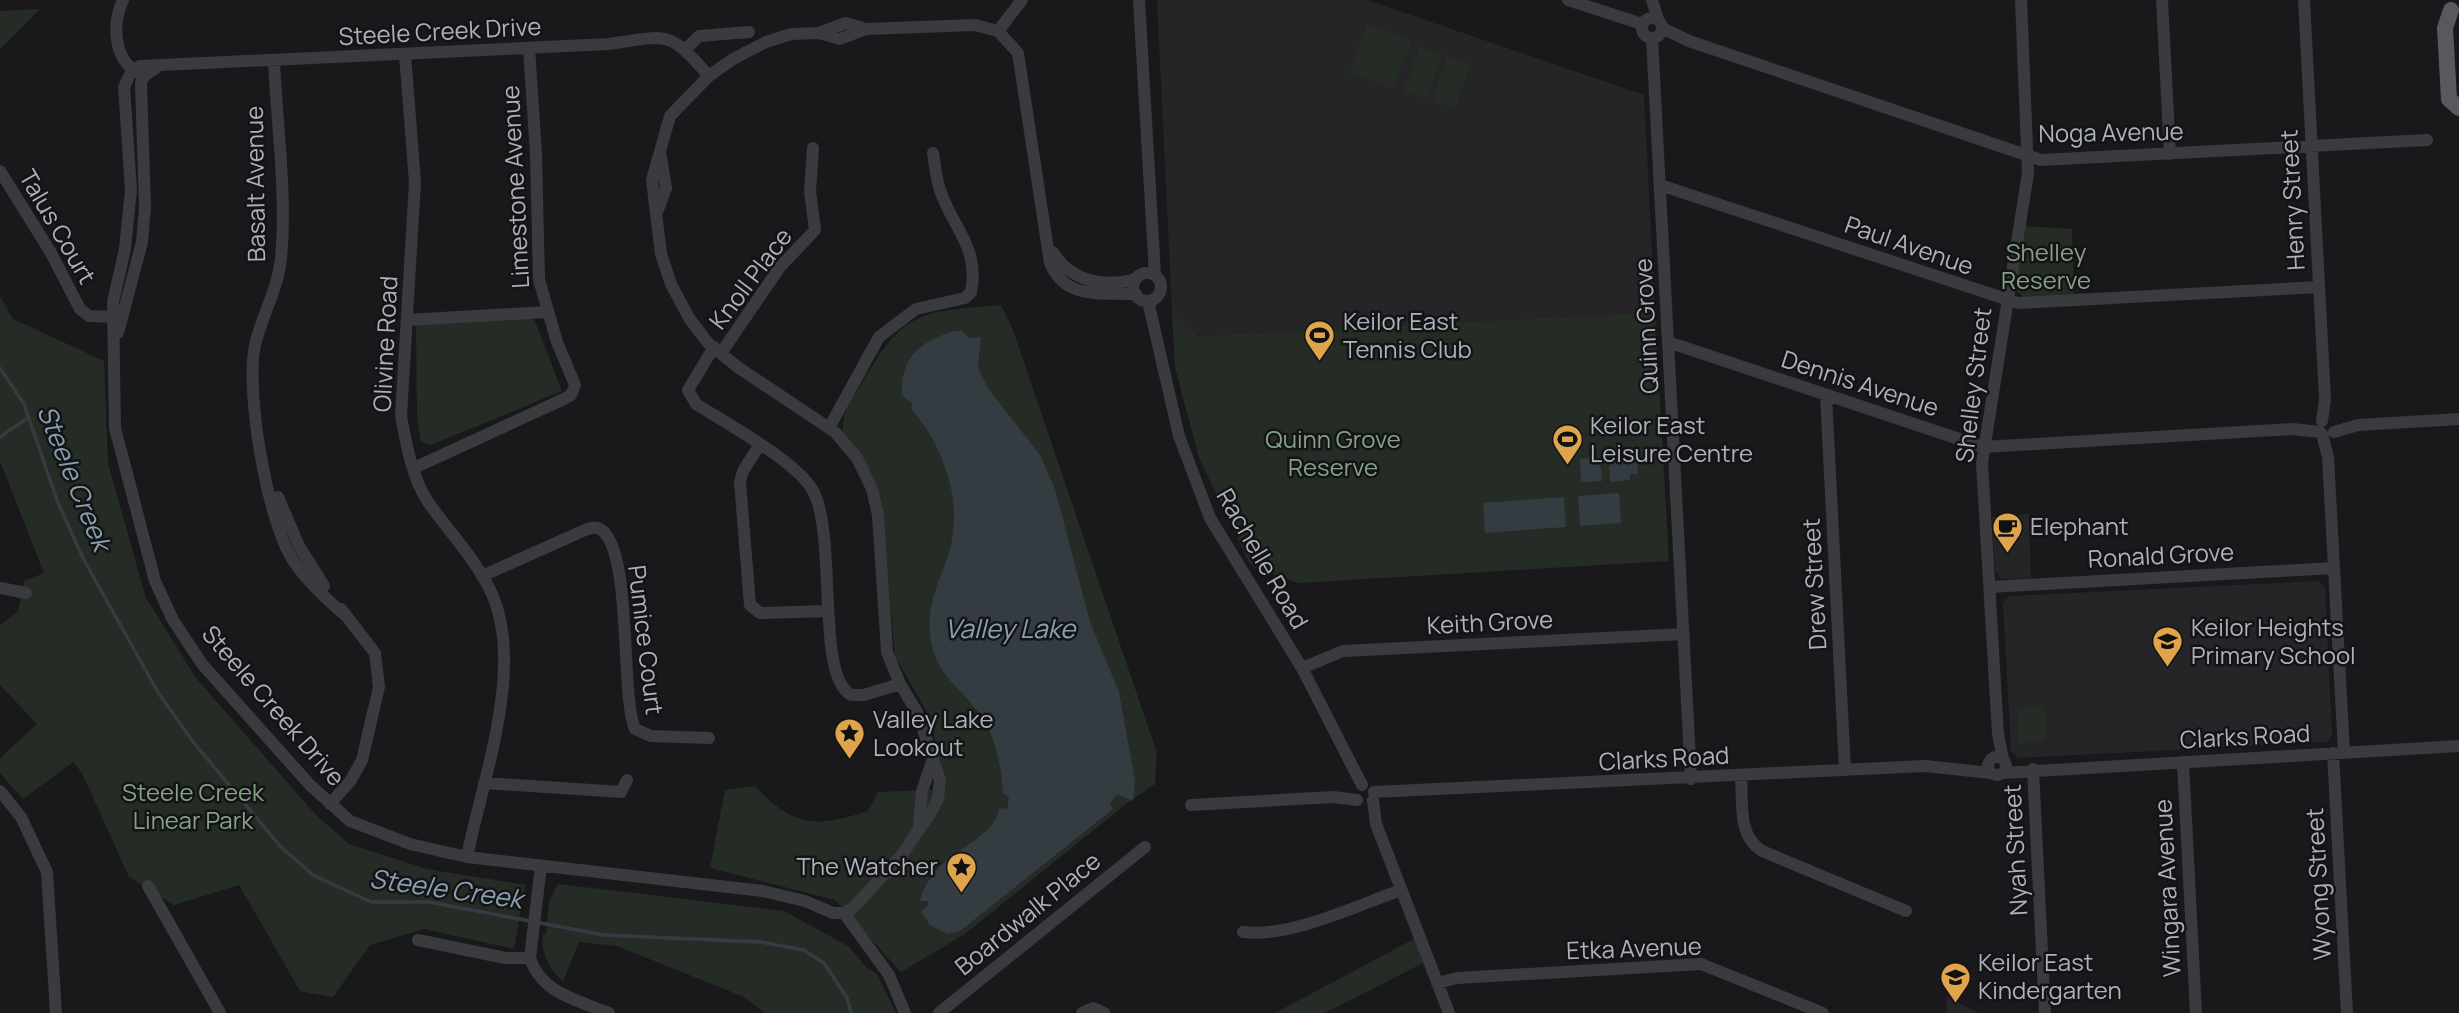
<svg xmlns="http://www.w3.org/2000/svg" width="2459" height="1013" viewBox="0 0 2459 1013" font-family="Manrope,sans-serif">
<style>
.built{fill:#252528}
.green{fill:#252c26}
.water{fill:#343c42}
.lines{fill:none;stroke-linecap:round;stroke-linejoin:round}
.stream{stroke:#343c42;stroke-width:3.5}
.minor{stroke:#3a3b3f;stroke-width:12}
.major{stroke:#57595e;stroke-width:16}
.labels{text-anchor:middle;stroke-width:5;stroke-linejoin:round;paint-order:stroke}
.street-label{font-size:24px;fill:#adb1b9;stroke:#141416}
.park-label{font-size:24px;fill:#86a286;stroke:#141416}
.poi-label{font-size:24px;fill:#adb1b9;stroke:#141416;text-anchor:start}
.water-label{font-size:26px;font-style:italic;fill:#88a0b0;stroke:#141416}
</style>
<rect width="100%" height="100%" fill="#19191b"/>
<path class="built" d="M1157 0H1367L1644 95 1655 312 1196 336 1172 311Z
M2029 514 2031 578 2001 579 1995 571 1992 517Z
M2319 581 2325 587 2332 734 2327 742 2018 758 2011 752 2003 603 2009 596Z
M1946 996 1979 1013H1947Z"/>
<path class="green" d="M40 9 0 49V11Z
M1367 24 1412 41 1393 89 1349 73Z
M1419 47 1442 55 1427 99 1404 91Z
M1447 57 1470 65 1455 109 1432 101Z
M2023 226 2072 229 2074 294 2024 297 2015 290Z
M0 297 13 319 104 361 108 464 146 598 196 678 316 815 349 844 427 869 525 885 514 949 424 929 370 945 333 997 300 991 239 885 174 905 129 877 82 773 73 762 23 799 0 773V758L37 724 0 685V625L18 612 24 581 44 573 0 461Z
M1001 305 1013 330 1157 753 1155 784 1126 804 965 934 901 972 835 900 710 868 725 790 755 786C793 827 816 828 868 811L878 792 945 789 931 719 895 656 881 506 843 432C841 413 852 399 862 383 904 310 920 312 1001 305Z
M531 311 562 391 431 445 421 442 417 418 416 318Z
M1172 311 1197 336 1655 312 1669 561 1298 583 1256 568 1249 562 1199 458 1175 367Z
M2045 706 2046 742 2018 743 2017 707Z
M558 884 784 911 848 946 867 968 877 974 896 1013H765L744 997 617 946 579 942 563 981C550 972 540 950 543 934H546L549 901Z
M1414 939 1423 963 1325 1013H1275Z"/>
<path class="water" d="M955 331H962L969 338 981 337 978 367 987 387 1040 455 1055 489 1090 622 1119 692 1135 781 1133 801 1117 794 1110 803 1113 809 960 931 948 934 930 925 921 912 928 906V901H920C934 848 994 845 999 808L1007 809 1009 797 1003 793C1001 764 996 737 979 713 957 683 935 676 930 634 927 602 940 581 949 552 964 503 944 446 911 409L913 404 902 395C900 357 921 341 955 331Z
M1636 453 1638 474H1630V480L1610 482 1609 455Z
M1600 457 1602 481 1581 482 1580 459Z
M1619 493 1621 523 1580 526 1578 496Z
M1564 497 1566 527 1485 533 1483 503Z"/>
<g class="lines">
<path class="stream" d="M0 368 24 404 58 503 84 560 159 694 194 743 281 847 313 875 371 902H429L604 935 761 942 804 950 824 963 847 998 851 1013
M0 437 29 417"/>
<path class="minor" d="M123 0C112 24 113 60 139 73
M1139 0 1155 275
M1568 0 1642 24
M1652 0 1658 20
M2162 0 2170 154
M2304 0 2325 399 2322 421
M1642 28a10 10 0 1 1 20 0a10 10 0 1 1-20 0Z
M1662 28 1689 41 2041 160 2427 140
M998 31 1022 0
M819 33 840 39 866 29 975 25 998 31 1018 53 1050 263C1066 301 1101 292 1136 294
M1652 38 1691 779
M686 49 699 36 749 32
M405 55 415 182 401 416C406 443 412 478 428 502 450 533 476 559 492 594 525 668 482 781 467 857
M274 62C277 126 287 194 281 258 278 289 262 315 255 345 245 391 267 516 291 557 304 579 326 599 346 616
M709 76C668 30 669 35 609 44L140 66 132 70 124 87 131 190 125 249 113 302 115 428 155 581 173 620 202 664 310 785 350 821 410 844 467 857 763 891 805 901 833 913H844L853 908 901 856 931 812 938 799 940 780 917 712 900 684 887 652 878 515 872 489 857 458 835 432 739 368 708 343 689 318 671 284 661 254 652 180 670 116 709 76 733 59 766 42 791 34 819 33 846 23 866 29
M0 171 51 253 80 309 89 316 114 317
M1660 185 2018 303 2319 287
M658 210 666 188 661 157
M1053 252C1070 281 1103 288 1136 279
M1133 287a14 14 0 1 1 28 0a14 14 0 1 1-28 0Z
M1148 301 1179 436 1210 518 1302 668 1362 785
M407 320 546 312
M118 333 142 242 145 207 141 83 144 76 156 68
M1668 342 1983 447 2292 429 2320 432
M714 347 688 390 696 404C726 423 794 460 812 489 838 532 815 676 851 695H864L900 684
M721 353 780 267 815 230 810 191 813 148
M1826 395 1845 770
M829 428 879 337 916 309 965 298 971 292C980 247 952 227 940 190 936 178 935 165 933 153
M2334 432 2358 425 2459 419
M2322 434 2328 457 2344 752
M759 446 743 471 740 482 750 605 760 613 828 611
M414 468 564 399 571 395 575 385 557 342 539 280 536 154 529 48
M278 497 299 546 324 586
M482 576 585 530C590 528 595 526 600 529 633 548 620 695 635 729L651 736 709 738
M1990 587 2334 568
M0 588 26 593
M1302 668 1343 651 1684 634
M2333 753 2347 1013
M1988 766a9 9 0 1 1 18 0a9 9 0 1 1-18 0Z
M2003 759 1998 734 1982 463 2028 173 2021 0
M2183 762 2196 1013
M2033 769 2045 1013
M2003 773 2459 746
M1741 776C1743 803 1737 835 1762 851L1906 911
M484 783 621 792 627 780
M0 791 21 817 47 872 56 1013
M1374 792 1925 766 1991 773
M1373 800 1376 824 1449 1013
M330 804 351 780 362 760 379 687 375 653 341 609
M1191 805 1333 797 1357 800
M919 825 922 791 932 762
M541 866 530 958C541 993 577 1000 609 1013
M148 886 220 1013
M844 913 889 975 905 1013
M1243 932C1290 938 1356 906 1401 890
M418 940 505 958H530
M1437 983 1457 978 1701 964 1823 1013
M939 1013 1145 847
M1082 1013 1093 1008 1104 1013"/>
<path class="major" d="M2451 10 2445 28 2449 99 2459 108"/>
</g>
<defs>
<symbol id="stadium-pin" viewBox="-11 -11 22 30"><path d="M0 17L-7.5 6A9.5 9.5 0 1 1 7.5 6Z" fill="#dfa44c" stroke="#141416"/><path d="M0-5a6.5 5 0 1 0 0 10a6.5 5 0 1 0 0-10ZM-3.5-1.8h7v3.6h-7Z" fill="#111"/></symbol>
<symbol id="cafe-pin" viewBox="-11 -11 22 30"><path d="M0 17L-7.5 6A9.5 9.5 0 1 1 7.5 6Z" fill="#dfa44c" stroke="#141416"/><path d="M-5.5-4.5H6V0H3Q3 3.5 0 3.5H-2.5Q-5.5 3.5-5.5 0ZM3-3.2v2h1.7v-2ZM-6 4.5H4V6H-6Z" fill="#111"/></symbol>
<symbol id="school-pin" viewBox="-11 -11 22 30"><path d="M0 17L-7.5 6A9.5 9.5 0 1 1 7.5 6Z" fill="#dfa44c" stroke="#141416"/><path d="M0-5L7-2L0 1L-7-2ZM-4 1L0 2.5L4 1V4Q0 6-4 4Z" fill="#111"/></symbol>
<symbol id="sight-pin" viewBox="-11 -11 22 30"><path d="M0 17L-7.5 6A9.5 9.5 0 1 1 7.5 6Z" fill="#dfa44c" stroke="#141416"/><path d="M0-6L1.8-2.2L6-1.7L2.9 1.2L3.7 5.4L0 3.3L-3.7 5.4L-2.9 1.2L-6-1.7L-1.8-2.2Z" fill="#111"/></symbol>
</defs>
<g fill-rule="evenodd">
<use href="#stadium-pin" x="1302" y="318" width="35" height="47"/>
<use href="#stadium-pin" x="1550" y="422" width="35" height="47"/>
<use href="#cafe-pin" x="1990" y="510" width="35" height="47"/>
<use href="#school-pin" x="2150" y="624" width="35" height="47"/>
<use href="#sight-pin" x="832" y="716" width="35" height="47"/>
<use href="#sight-pin" x="944" y="850" width="35" height="47"/>
<use href="#school-pin" x="1938" y="960" width="35" height="47"/>
</g>
<g class="labels">
<g class="street-label">
<text transform="translate(440 32) rotate(-3)" y="8">Steele Creek Drive</text>
<text transform="translate(2111 133) rotate(-1)" y="8">Noga Avenue</text>
<text transform="translate(256 184) rotate(-91)" y="8">Basalt Avenue</text>
<text transform="translate(516 187) rotate(-93)" y="8">Limestone Avenue</text>
<text transform="translate(2293 200) rotate(-93)" y="8">Henry Street</text>
<text transform="translate(57 227) rotate(60)" y="8">Talus Court</text>
<text transform="translate(1909 246) rotate(19)" y="8">Paul Avenue</text>
<text transform="translate(751 279) rotate(-53)" y="8">Knoll Place</text>
<text transform="translate(1647 326) rotate(-93)" y="8">Quinn Grove</text>
<text transform="translate(386 344) rotate(-87)" y="8">Olivine Road</text>
<text transform="translate(1860 384) rotate(18)" y="8">Dennis Avenue</text>
<text transform="translate(1974 385) rotate(-83)" y="8">Shelley Street</text>
<text transform="translate(2161 556) rotate(-3)" y="8">Ronald Grove</text>
<text transform="translate(1262 559) rotate(60)" y="8">Rachelle Road</text>
<text transform="translate(1815 584) rotate(-93)" y="8">Drew Street</text>
<text transform="translate(1490 623) rotate(-3)" y="8">Keith Grove</text>
<text transform="translate(645 640) rotate(83)" y="8">Pumice Court</text>
<text transform="translate(273 706) rotate(49)" y="8">Steele Creek Drive</text>
<text transform="translate(2245 737) rotate(-3)" y="8">Clarks Road</text>
<text transform="translate(1664 759) rotate(-3)" y="8">Clarks Road</text>
<text transform="translate(2016 850) rotate(-93)" y="8">Nyah Street</text>
<text transform="translate(2319 884) rotate(-93)" y="8">Wyong Street</text>
<text transform="translate(2168 888) rotate(-93)" y="8">Wingara Avenue</text>
<text transform="translate(1028 914) rotate(-39)" y="8">Boardwalk Place</text>
<text transform="translate(1634 949) rotate(-2)" y="8">Etka Avenue</text>
</g>
<g class="park-label">
<text x="2046" y="261">Shelley<tspan x="2046" dy="28">Reserve</tspan></text>
<text x="1333" y="448">Quinn Grove<tspan x="1333" dy="28">Reserve</tspan></text>
<text x="193" y="801">Steele Creek<tspan x="193" dy="28">Linear Park</tspan></text>
</g>
<g class="poi-label">
<text x="1343" y="330">Keilor East<tspan x="1343" dy="28">Tennis Club</tspan></text>
<text x="1590" y="434">Keilor East<tspan x="1590" dy="28">Leisure Centre</tspan></text>
<text x="2030" y="535">Elephant</text>
<text x="2191" y="636">Keilor Heights<tspan x="2191" dy="28">Primary School</tspan></text>
<text x="873" y="728">Valley Lake<tspan x="873" dy="28">Lookout</tspan></text>
<text x="938" y="875" text-anchor="end">The Watcher</text>
<text x="1978" y="971">Keilor East<tspan x="1978" dy="28">Kindergarten</tspan></text>
</g>
<g class="water-label">
<text transform="translate(74 478) rotate(68)" y="9">Steele Creek</text>
<text x="1010" y="638">Valley Lake</text>
<text transform="translate(446 889) rotate(8)" y="9">Steele Creek</text>
</g>
</g>
</svg>
